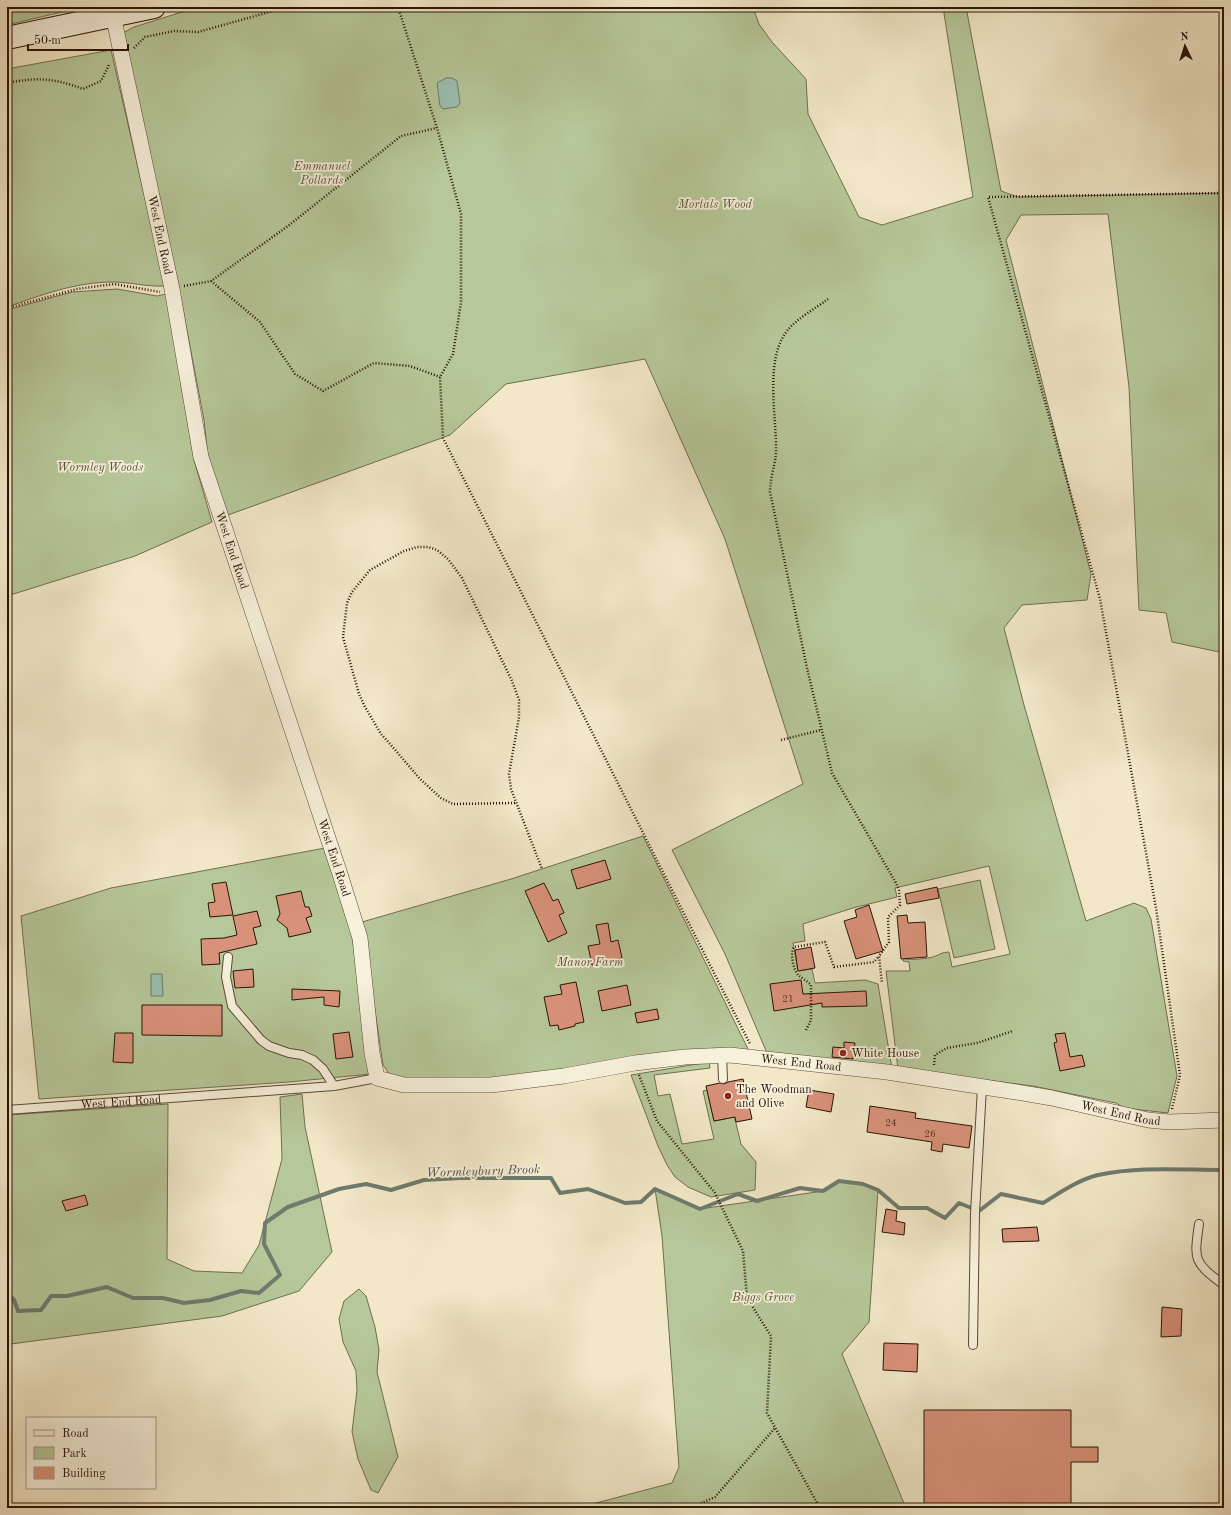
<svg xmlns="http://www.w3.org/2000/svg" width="1231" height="1515" viewBox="0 0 1231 1515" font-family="'Old Standard TT',serif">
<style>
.green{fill:#b6c799;stroke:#6f6e4f}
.water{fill:#9cc0b2;stroke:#6e7b6d}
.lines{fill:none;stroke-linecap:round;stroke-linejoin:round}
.stream{stroke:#6e7b6d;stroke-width:4}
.building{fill:#d9927a;stroke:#281405}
.lane-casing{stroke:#5a4936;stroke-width:10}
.street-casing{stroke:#5a4936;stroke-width:16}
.secondary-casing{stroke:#281405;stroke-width:24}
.path{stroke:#281405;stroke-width:2.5;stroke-dasharray:1 2;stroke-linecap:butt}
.lane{stroke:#f7f0db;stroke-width:8}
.street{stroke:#f7f0db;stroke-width:15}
.secondary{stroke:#f7f0db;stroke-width:22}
.poi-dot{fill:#8f2418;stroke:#f7f0db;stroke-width:1.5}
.labels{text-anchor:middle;stroke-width:3.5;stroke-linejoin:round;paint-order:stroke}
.number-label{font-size:10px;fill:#543422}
.park-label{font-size:12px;font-style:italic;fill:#5a5339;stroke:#f7f0db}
.street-label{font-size:12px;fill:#281405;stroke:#f7f0db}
.poi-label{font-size:12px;fill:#281405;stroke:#f7f0db;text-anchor:start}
.water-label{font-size:13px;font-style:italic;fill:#515042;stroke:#f7f0db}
</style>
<rect width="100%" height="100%" fill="#f2e8c8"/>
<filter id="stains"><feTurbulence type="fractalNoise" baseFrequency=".005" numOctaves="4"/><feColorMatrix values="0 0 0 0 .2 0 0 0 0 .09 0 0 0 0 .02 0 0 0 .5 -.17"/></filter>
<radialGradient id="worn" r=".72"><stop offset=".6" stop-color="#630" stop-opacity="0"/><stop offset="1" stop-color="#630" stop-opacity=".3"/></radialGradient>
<path class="green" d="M7 7H83L7 25Z
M198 7H753L759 24 772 42 806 79 808 114 859 217 882 225 973 197 943 7H966L1001 191 1018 197 1224 193V653L1172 642 1166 613 1139 610 1129 387 1108 214 1021 215 1006 240 1091 574 1087 600 1022 605 1004 628 1024 705 1086 921 1134 903 1146 908 1151 919 1177 1076 1168 1113 1124 1108 1116 1103 1033 1086 898 1069 886 971H910L909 962 903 961V953H905V959C914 960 925 959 933 957 939 955 942 952 949 952L952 967 1010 954 989 866 895 888 897 897 853 908 803 924 805 941 793 943 798 971 812 969 815 983 865 980 878 984 892 1069 767 1053 725 954 672 850 803 784 725 539 645 359 506 384 450 435 228 515 208 457 204 420 178 283 123 33 134 27Z
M111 50 165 286C147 287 130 282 113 282 76 282 41 295 7 307V69Z
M117 289 157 296 166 294 194 460 212 522 135 556 7 596V310L72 292Z
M643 836 749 1051 495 1079 402 1080 390 1075 383 1065 362 922 511 879Z
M325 848 352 935 370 1074 289 1082 39 1099 21 916 111 888Z
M980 880 995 949 954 958 938 889Z
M709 1062 710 1068 654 1075 658 1096 670 1094 682 1144 714 1139 703 1091 707 1090 714 1121 725 1119 733 1111 741 1144 756 1162 755 1190 711 1197 688 1187 675 1177 667 1165 658 1146 631 1075Z
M302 1094 305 1127 332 1252 299 1291 222 1316 11 1344 7 1385V1115L168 1104 167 1259 194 1271 242 1273 259 1245 282 1159 280 1097Z
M839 1181 863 1184 878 1190 869 1322 842 1354 906 1508H577L672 1483 679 1467 662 1236 655 1189 700 1209 823 1191Z
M359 1289 366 1296 375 1327 379 1350 377 1372 398 1457 378 1493 371 1490 358 1459 352 1432 357 1390 356 1371 343 1342 339 1319 344 1301Z"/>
<path class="water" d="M446 78H452L457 81 460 103 457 107 443 109 440 106 437 83Z
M151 974H162L163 996H151Z"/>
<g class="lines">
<path class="stream" d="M7 1293 14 1300 18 1311 41 1310 51 1296H67L107 1287 133 1298H163L184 1303 210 1300 241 1291 259 1293 280 1275 264 1244 265 1223 288 1207 339 1189 366 1184 391 1190 424 1180 460 1178H551L560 1193 588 1189 625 1203 641 1202 655 1189 700 1209 738 1194 757 1201 800 1188 823 1191 839 1181 863 1184 878 1190 899 1208H927L945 1218 959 1203 979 1211 1001 1194 1043 1203C1061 1192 1078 1180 1098 1175 1139 1166 1183 1170 1224 1170"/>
</g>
<path class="building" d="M605 860 611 879 577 889 571 870Z
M226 882 233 915 210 917 208 903 215 902 212 884Z
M544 883 553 901 558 899 564 913 559 915 567 933 548 942 525 891Z
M937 887 939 898 907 904 905 894Z
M301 891 305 907H309L312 916 306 918 311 932 289 937 287 928 277 920 280 914 276 896Z
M869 905 883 951 856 959 844 921 857 917 855 910Z
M257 911 261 926 253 928 257 944 219 953 220 964 202 965 201 939 224 938 237 935 233 916Z
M907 915 908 923 925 922 927 957 901 959 897 916Z
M608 923 611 942 618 940 622 958 592 965 588 946 600 944 596 925Z
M811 947 815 968 798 971 795 950Z
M253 969 254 987 235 988 233 971Z
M801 980 803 994 866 991 867 1006 822 1007V1003L774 1011 770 984Z
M576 982 584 1022 575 1024V1026L559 1030 558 1025 550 1026 544 997 562 994 560 985Z
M627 985 631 1005 602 1011 598 991Z
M292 989 340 991 339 1007 324 1005V997L292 1000Z
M142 1005H222V1036L142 1035Z
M657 1009 659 1019 637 1023 635 1013Z
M349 1032 353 1057 336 1059 333 1034Z
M115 1033H133V1063L113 1062Z
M1065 1033 1070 1057 1082 1055 1085 1066 1060 1071 1054 1043 1057 1042 1055 1034Z
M844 1042 855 1043 853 1059 832 1057 833 1047 844 1048Z
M743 1079 752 1119 736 1122 735 1117 714 1121 706 1086 720 1083 724 1084 728 1082Z
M809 1090 834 1094 831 1112 806 1107Z
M870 1106 916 1113 915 1118 972 1126 969 1148 943 1144 942 1152 931 1150 932 1142 867 1132Z
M85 1195 88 1205 66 1211 62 1201Z
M886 1209 897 1211 896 1221 905 1223 904 1235 882 1232Z
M1037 1227 1039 1241 1003 1242 1002 1229Z
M1162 1307 1182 1309 1181 1336 1161 1337Z
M884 1343 918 1344 917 1372 883 1370Z
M924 1410H1071V1447H1098V1462H1071V1508H924Z"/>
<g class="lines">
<defs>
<g id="lane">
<path d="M228 957 226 977 232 1006 261 1040 269 1046 289 1053 302 1055 313 1060 323 1069 334 1086"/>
<path d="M722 1055 723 1079"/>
<path id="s1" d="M7 1110 334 1086 377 1078"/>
<path d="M1199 1224C1194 1260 1193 1262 1224 1285"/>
<path d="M973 1345 975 1213 982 1087"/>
</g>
<g id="street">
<path id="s2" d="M113 15 172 289 201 457 339 871 360 938 372 1053 377 1078 404 1085H491L564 1076 635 1063 685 1057 730 1055 887 1072 1016 1092 1052 1098 1148 1120 1169 1122 1224 1120"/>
</g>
<path id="secondary" d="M7 38 154 7"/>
</defs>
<use href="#lane" class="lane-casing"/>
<use href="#street" class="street-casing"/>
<use href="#secondary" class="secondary-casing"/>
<path class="path" d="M398 7 437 128 461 214V302L453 354 440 377 443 438 750 1044
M134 48 145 37 174 31 198 32 287 7
M7 83C38 77 54 78 83 89L101 81 109 65
M211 281 260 322 295 374 323 391 374 363 410 366 440 377
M184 286 211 281 288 226 401 136 437 128
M828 299C816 308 796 319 787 331 764 360 777 418 776 453 775 466 770 478 770 492L807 668 832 773 896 883 899 890 900 905 888 917 889 942 879 956 882 983
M7 308 77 289 114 284 160 292
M781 740 821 730
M515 803 453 804 441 798 420 779 391 745 381 734 365 707 359 694 343 637 347 603 352 592 370 570 404 551 417 547H428L437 550 448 559 462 578 512 681 519 700V717L509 774 511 789 542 869
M806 1030 811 1020V985C807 981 802 978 798 975 793 969 790 953 794 947L825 942 834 967 874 962 879 956
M934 1065 935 1055 947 1048 977 1043 1013 1031
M639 1075 657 1121 715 1193 743 1251 747 1298 771 1336 767 1413 820 1508
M1172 1109 1180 1075 1156 908 1100 599 988 197 1224 193
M690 1508 715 1497 775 1428"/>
<use href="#lane" class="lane"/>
<use href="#street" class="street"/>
<use href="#secondary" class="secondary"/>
</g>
<g class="poi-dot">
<circle cx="843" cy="1053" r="4"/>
<circle cx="728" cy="1096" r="4"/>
</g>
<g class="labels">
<g class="number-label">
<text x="788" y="1002">21</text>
<text x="891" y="1126">24</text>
<text x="930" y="1137">26</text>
</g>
<g class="park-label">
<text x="322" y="170">Emmanuel<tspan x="322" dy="14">Pollards</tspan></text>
<text x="715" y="208">Mortals Wood</text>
<text x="100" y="471">Wormley Woods</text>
<text x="590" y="966">Manor Farm</text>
<text x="763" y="1301">Biggs Grove</text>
</g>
<g class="street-label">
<text dy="4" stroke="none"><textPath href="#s2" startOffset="225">West End Road</textPath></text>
<text dy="4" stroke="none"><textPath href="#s2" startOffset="549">West End Road</textPath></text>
<text dy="4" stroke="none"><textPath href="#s2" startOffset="873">West End Road</textPath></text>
<text dy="4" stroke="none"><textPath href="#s2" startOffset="1526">West End Road</textPath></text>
<text dy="4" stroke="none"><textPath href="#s1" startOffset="114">West End Road</textPath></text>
<text dy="4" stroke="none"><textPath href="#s2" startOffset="1850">West End Road</textPath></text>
</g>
<g class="poi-label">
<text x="851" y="1057">White House</text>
<text x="736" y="1093">The Woodman<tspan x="736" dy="14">and Olive</tspan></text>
</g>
<g class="water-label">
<text transform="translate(483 1170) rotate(-2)" y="5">Wormleybury Brook</text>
</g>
</g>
<rect width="1231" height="1515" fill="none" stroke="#f2e8c8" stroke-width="24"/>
<rect x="8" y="8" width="1215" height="1499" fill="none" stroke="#281405" stroke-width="2"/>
<rect x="12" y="12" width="1207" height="1491" fill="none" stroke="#281405"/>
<rect x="26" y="1417" width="130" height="72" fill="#f7f0db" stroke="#a49885"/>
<rect x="34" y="1430" width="20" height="6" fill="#f7f0db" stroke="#a49885"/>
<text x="62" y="1437" font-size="12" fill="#281405">Road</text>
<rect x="34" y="1447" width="20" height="12" fill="#b6c799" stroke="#a49885"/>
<text x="62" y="1457" font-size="12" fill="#281405">Park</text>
<rect x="34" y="1467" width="20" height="12" fill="#d9927a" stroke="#a49885"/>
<text x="62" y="1477" font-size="12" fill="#281405">Building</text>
<g transform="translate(1185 46) rotate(356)" stroke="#f7f0db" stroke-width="3" paint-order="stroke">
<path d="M0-3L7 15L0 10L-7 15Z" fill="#281405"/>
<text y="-6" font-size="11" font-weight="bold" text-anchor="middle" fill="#281405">N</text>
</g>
<path d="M28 44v6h100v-6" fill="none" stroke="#281405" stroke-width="2"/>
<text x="34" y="44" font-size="12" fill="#281405" stroke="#f7f0db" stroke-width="3" paint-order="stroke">50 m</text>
<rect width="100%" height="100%" filter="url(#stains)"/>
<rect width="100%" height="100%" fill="url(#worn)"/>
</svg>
